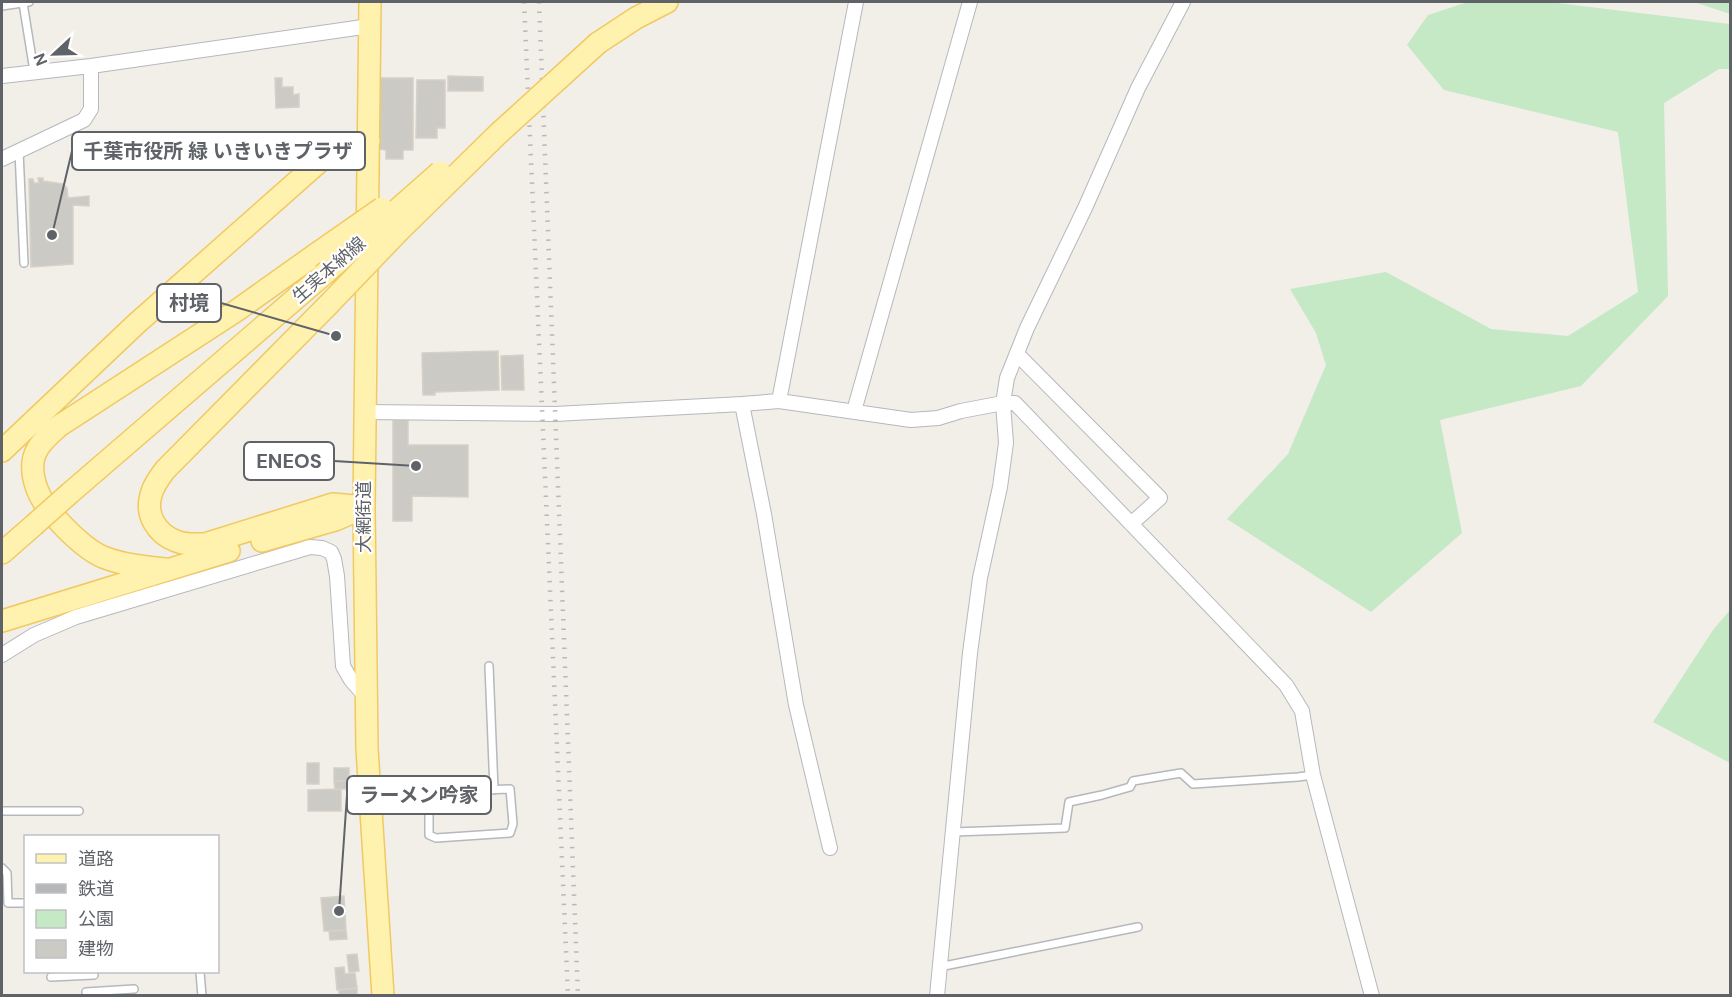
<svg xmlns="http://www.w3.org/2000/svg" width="1732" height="997" viewBox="0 0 1732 997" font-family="'DM Sans','Noto Sans JP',sans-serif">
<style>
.green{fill:#c5e8c5}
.building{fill:#cccac5;stroke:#d6d1c6;stroke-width:1.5}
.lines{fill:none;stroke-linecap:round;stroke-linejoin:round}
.lane-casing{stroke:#b5b8bc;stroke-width:10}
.street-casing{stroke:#b5b8bc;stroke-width:16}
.primary-casing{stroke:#f2c960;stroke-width:24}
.lane{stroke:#fff;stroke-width:7}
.street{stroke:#fff;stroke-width:14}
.primary{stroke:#fff2af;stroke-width:21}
.rail{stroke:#b6b7b8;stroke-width:4.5;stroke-dasharray:1.5 8;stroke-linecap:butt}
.primary-bridge-casing{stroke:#f2c960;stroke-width:24;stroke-linecap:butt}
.primary-bridge{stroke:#fff2af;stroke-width:21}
.labels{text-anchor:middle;stroke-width:4.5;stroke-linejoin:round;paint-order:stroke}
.street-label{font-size:18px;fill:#5f6368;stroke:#fff}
.leader{fill:none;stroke:#5f6368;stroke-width:2}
.callout-dot{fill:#5f6368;stroke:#fff;stroke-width:2}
.callout{fill:#fff;stroke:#5f6368;stroke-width:2}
.callout-label{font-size:20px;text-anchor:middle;font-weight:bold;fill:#5f6368}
</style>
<rect width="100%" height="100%" fill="#f1efe8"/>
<path class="green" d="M1468 2H1549L1730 24V69H1719L1664 103 1668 296 1581 386 1440 420 1462 533 1371 612 1227 519 1288 454 1326 365 1316 333 1290 289 1386 272 1491 329 1568 336 1638 292 1618 132 1444 90 1407 45 1428 15Z
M1694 2H1730V14Z
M1730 610V763L1653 722 1713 630Z"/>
<path class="building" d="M448 76 483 77V91H448Z
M275 78H282V87H293V95L299 94V107L276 108Z
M380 78H413V150H403V159H386V150L379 149Z
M417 80H445V128H437V138H416Z
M38 178H43V181L63 184 67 188 68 198 89 196V206L73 205V264L31 267 29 179H33L34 183H39Z
M498 351 499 390 435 392V395H423L422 353Z
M523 355 524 390H502L501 356Z
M393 420H408V445H468V497L412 496V521H393Z
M307 763H319V784H307Z
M334 768H349V781H334Z
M334 781H349V789H335Z
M341 789V811H308V790Z
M344 896 346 930 324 931 321 898Z
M346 930 347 939 330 940 329 931Z
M357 954 359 971 349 972 347 955Z
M344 967 345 974 355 973 357 988 337 990 335 968Z
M357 988V996H339V990Z"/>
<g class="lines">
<defs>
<path id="lane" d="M23 3 34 71
M2 6 29 2
M19 151 24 263
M489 666 494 790
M373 794 510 789 513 824 510 833 436 838 429 835V793
M2 811H79
M953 832 1065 828 1069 802 1102 795 1130 787 1133 781 1181 773 1193 784 1298 777 1313 775
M2 868 7 873 8 903H26
M939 967 1138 927
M200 972 202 996
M51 977 94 975
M86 992 134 989"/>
<path id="street" d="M2 76 91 66 370 26
M2 159 84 120 91 109V66
M1017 354 1160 498 1131 524
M779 401 856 2
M854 411 970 2
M365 412 555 414 742 404
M2 655 34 635 76 617 310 547 322 548 331 552 334 559 337 576 343 666 351 680 367 698
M830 848 796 705 764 514 742 404 779 401 911 420 938 418 961 411 1003 403H1015L1286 685 1302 711 1313 775 1372 996
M937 996 970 653 980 578 1000 487 1006 443 1003 403 1007 378 1027 328 1085 208 1138 88 1183 2"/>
<path id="primary" d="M370 2 364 507 367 749 383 996
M598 43 636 18 667 2
M329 304 165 470C159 478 153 486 151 495 145 515 157 534 176 541 185 545 195 544 205 544L333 504 364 507
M2 451 136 324 319 162 339 150 369 141
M70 493 323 275
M262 541 335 520 363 508
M2 553 34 525
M166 569C145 567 123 565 103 557 82 548 45 511 37 489 34 481 32 471 33 462 35 446 48 436 59 426L236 311 319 252
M2 621 229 551"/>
</defs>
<use href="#lane" class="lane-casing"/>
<use href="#street" class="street-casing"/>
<use href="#primary" class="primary-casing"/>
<use href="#lane" class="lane"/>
<use href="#street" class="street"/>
<use href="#primary" class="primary"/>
<path class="rail" d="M524 2 568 996
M539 2 578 996"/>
<defs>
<path id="primary-bridge" d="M319 252 382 208
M323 275 440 172
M329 304 399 231 498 134 598 43
M34 525 70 493"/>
</defs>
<use href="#primary-bridge" class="primary-bridge-casing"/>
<use href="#primary-bridge" class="primary-bridge"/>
</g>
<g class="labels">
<g class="street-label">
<text transform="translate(329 270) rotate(-41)" y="6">生実本納線</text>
<text transform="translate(364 517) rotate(-90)" y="6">大網街道</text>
</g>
</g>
<path class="leader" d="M52 235L72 151M336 336L221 303M416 466L334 461M339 911L347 795"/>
<g class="callout-dot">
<circle cx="52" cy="235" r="6"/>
<circle cx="336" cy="336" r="6"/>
<circle cx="416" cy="466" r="6"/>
<circle cx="339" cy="911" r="6"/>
</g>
<g class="callout">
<rect x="72" y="132" width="293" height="38" rx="6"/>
<rect x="157" y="284" width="64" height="38" rx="6"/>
<rect x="244" y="442" width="90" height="38" rx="6"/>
<rect x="347" y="776" width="144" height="38" rx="6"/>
</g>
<g class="callout-label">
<text x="218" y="158">千葉市役所 緑 いきいきプラザ</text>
<text x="189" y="310">村境</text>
<text x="289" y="468">ENEOS</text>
<text x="419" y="802">ラーメン吟家</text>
</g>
<rect width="1732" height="997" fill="none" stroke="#5f6368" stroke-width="6"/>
<rect x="24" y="835" width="195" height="138" fill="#ffffff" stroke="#bfc1c3" stroke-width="1.5"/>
<rect x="36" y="854" width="30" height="9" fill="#fff2af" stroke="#bfc1c3" stroke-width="1.5"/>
<text x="78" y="865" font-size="18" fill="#5f6368">道路</text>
<rect x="36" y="884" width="30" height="9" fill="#b6b7b8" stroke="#bfc1c3" stroke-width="1.5"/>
<text x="78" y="895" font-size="18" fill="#5f6368">鉄道</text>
<rect x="36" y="910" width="30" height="18" fill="#c5e8c5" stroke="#bfc1c3" stroke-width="1.5"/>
<text x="78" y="925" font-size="18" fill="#5f6368">公園</text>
<rect x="36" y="940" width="30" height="18" fill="#cccac5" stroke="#bfc1c3" stroke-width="1.5"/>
<text x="78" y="955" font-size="18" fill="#5f6368">建物</text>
<g transform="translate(54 54) rotate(248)" stroke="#ffffff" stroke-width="4.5" paint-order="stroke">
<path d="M0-4.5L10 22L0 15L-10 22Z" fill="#5f6368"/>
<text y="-9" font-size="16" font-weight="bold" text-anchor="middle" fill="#5f6368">N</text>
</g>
</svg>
